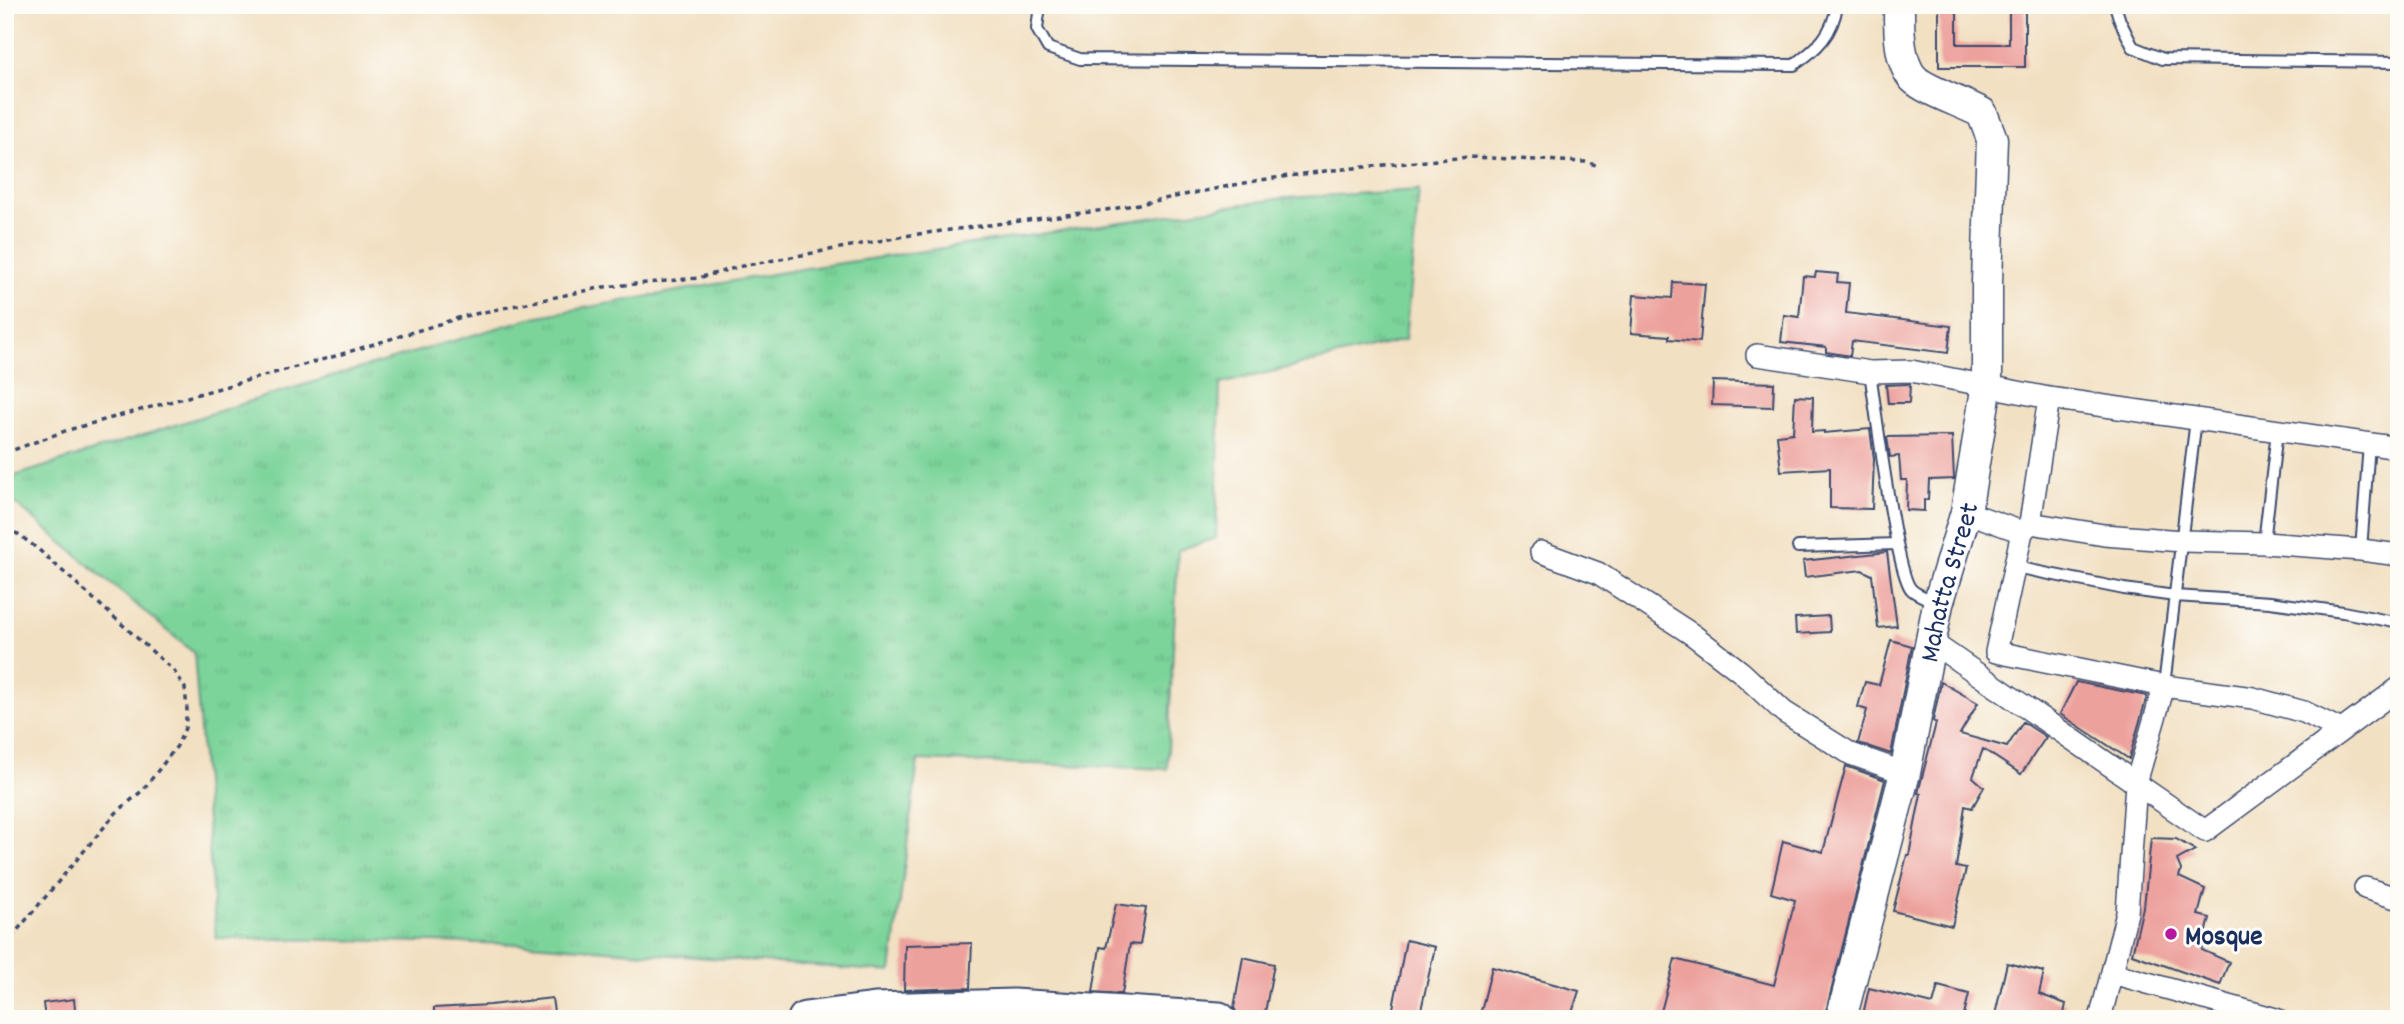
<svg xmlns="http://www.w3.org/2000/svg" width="2404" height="1024" viewBox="0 0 2404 1024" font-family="Dekko,sans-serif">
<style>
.grass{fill:url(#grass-tufts);stroke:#4b827c;stroke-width:2}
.building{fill:#eda19d}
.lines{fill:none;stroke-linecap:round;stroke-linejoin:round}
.lane-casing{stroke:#3b4a6d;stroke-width:14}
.street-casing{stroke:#3b4a6d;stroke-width:24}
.secondary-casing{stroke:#3b4a6d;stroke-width:33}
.primary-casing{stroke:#3b4a6d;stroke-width:37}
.path{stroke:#3b4a6d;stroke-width:3.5;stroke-dasharray:5 5;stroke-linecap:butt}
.lane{stroke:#fff;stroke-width:10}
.street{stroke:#fff;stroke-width:21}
.secondary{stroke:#fff;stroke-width:30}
.primary{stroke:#fff;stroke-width:33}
.poi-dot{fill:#b5179e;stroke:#fdfcf7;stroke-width:2.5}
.labels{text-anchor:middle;stroke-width:6;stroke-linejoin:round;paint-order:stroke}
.street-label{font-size:28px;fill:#1b2f5e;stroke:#fdfcf7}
.poi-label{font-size:28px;font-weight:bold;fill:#1b2f5e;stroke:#fdfcf7;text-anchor:start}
</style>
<defs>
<pattern id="grass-tufts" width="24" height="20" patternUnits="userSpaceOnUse" patternTransform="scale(1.75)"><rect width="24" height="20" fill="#7bd49a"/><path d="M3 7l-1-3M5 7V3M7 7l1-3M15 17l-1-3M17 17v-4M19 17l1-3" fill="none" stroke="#6ab687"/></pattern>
</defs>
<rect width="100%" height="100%" fill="#fdfcf7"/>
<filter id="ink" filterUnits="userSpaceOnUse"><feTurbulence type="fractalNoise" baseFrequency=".0143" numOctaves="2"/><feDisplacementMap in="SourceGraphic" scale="14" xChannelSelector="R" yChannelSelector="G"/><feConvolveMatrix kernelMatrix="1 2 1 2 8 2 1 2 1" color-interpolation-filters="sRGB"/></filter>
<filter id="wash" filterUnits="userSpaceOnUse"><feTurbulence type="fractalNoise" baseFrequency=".00686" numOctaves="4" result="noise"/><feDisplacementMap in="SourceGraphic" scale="28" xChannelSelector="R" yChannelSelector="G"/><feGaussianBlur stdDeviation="1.57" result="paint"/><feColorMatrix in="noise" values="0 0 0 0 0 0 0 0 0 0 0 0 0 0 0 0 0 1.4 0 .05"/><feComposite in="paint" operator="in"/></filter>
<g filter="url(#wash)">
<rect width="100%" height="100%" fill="#f2e0c2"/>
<path class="grass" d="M1419 190 1405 340 1220 384 1216 538 1178 550 1167 769 918 760 891 972 530 944 216 938 194 653 5 495V479L273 394 534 317 794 270 1285 198Z"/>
<g id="blocks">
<path class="building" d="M1939 5H1957V44H2009V5H2025V67H1939Z
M1816 272 1838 274 1837 282 1849 283 1846 313 1951 326 1948 353 1852 341 1850 356 1826 352V347L1781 342 1784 315 1799 317 1803 276 1815 277Z
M1673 282 1705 284 1700 342 1669 339V336L1631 333 1634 295 1672 298Z
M1713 381 1774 383 1773 407 1712 405Z
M1910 384 1909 403H1888L1886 385Z
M1795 396 1813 397 1812 432 1824 431V433L1870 429 1874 459 1872 509 1830 508V468L1781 471 1777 435 1793 433Z
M1952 436 1954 479 1929 480 1928 500H1924V511L1906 510 1907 480H1901L1899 456 1890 457 1887 437Z
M1887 552 1897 626 1878 628 1872 575 1862 570 1805 577 1803 561Z
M1829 616 1830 632 1796 634 1795 618Z
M1891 640 1912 646 1891 754 1858 743 1867 710 1858 707 1865 682 1879 685Z
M1941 682 1978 703 1960 734 2007 747 2023 722 2046 737 2021 774 1983 749 1973 777 1984 787 1972 808 1965 806 1956 867 1966 869 1952 926 1893 911 1907 855H1909L1921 794 1918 793 1936 723 1933 721Z
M2076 682 2147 696 2129 759 2060 714Z
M1846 766 1885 780 1824 1019H1659L1675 959 1774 985 1795 900 1771 893 1783 841 1823 852Z
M2151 838 2176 839 2195 850 2177 860 2181 870 2179 877 2205 889 2198 915 2210 918 2202 950 2229 962 2220 985 2132 954 2143 907H2144Z
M1116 904 1146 908 1140 945 1130 944 1122 994 1093 992 1100 947 1106 948Z
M1406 940 1435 947 1419 1019H1391Z
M972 943 970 988 904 990 905 945Z
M1243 957 1274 964 1264 1018 1237 1014 1234 1008Z
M2007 963 2044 972 2039 994 2066 1004 2063 1019H1994Z
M1492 967 1579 991 1570 1019H1479Z
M1938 986 1969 994 1963 1019H1862L1869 988 1933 1004Z
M552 998 555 1019H434V1008L490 1005Z
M74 999 76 1019H45L43 1003Z"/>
</g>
</g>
<g filter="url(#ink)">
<use href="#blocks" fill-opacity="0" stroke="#3b4a6d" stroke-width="2"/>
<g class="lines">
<defs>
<path id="lane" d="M1040 5 1037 29 1048 48 1080 59 1794 65C1817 49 1833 34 1837 5
M2115 5 2120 21 2133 47 2163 59 2399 62
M1870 372C1875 405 1896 573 1911 589 1916 595 1928 598 1935 602
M2264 543 2277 431
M1798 547 1897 544
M2361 550 2369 444
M2015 567 2124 589 2175 596 2270 602 2343 612 2399 623
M2164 686 2196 419"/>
<path id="street" d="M1757 355 1870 372 1911 371 2049 398 2399 448
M2049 398 2030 523 2022 532 1996 652 2164 686 2253 698 2304 712 2341 730
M1966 512 2022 532
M2030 523 2104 535 2182 541 2264 543 2361 550 2399 555
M1541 552 1598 573 1693 635 1741 672 1784 712 1851 754 1905 773
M1930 641 2205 831 2399 688
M2365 888 2399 899
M2112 973 2276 1019
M2100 1019 2127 913 2136 783 2164 686"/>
<g id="secondary">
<path id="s1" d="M1841 1019 1905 773 1938 604 1966 512 1987 384V282L1992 139 1982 113C1966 104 1925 90 1914 79 1898 62 1899 27 1899 5"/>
</g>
<path id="primary" d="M805 1019 875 1010 1013 1006 1219 1019"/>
</defs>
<use href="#lane" class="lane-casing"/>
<use href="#street" class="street-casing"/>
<use href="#secondary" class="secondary-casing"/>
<use href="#primary" class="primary-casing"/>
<path class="path" d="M5 453 68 430 332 357 465 316 604 287 698 278 742 266 911 235 1113 209 1260 180 1333 170 1468 157 1585 162 1600 166
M5 530 18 534 38 549 174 671 185 688 187 709 185 728 177 746 143 790 116 813 5 945"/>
<use href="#lane" class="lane"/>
<use href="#street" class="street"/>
<use href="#secondary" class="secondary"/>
<use href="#primary" class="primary"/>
</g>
</g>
<circle class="poi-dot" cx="2171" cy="934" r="7"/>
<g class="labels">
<g class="street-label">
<text dy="10" stroke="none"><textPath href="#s1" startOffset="450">Mahatta Street</textPath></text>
</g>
<g class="poi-label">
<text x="2185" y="944">Mosque</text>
</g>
</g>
<rect width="2404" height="1024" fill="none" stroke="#fdfcf7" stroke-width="28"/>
</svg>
